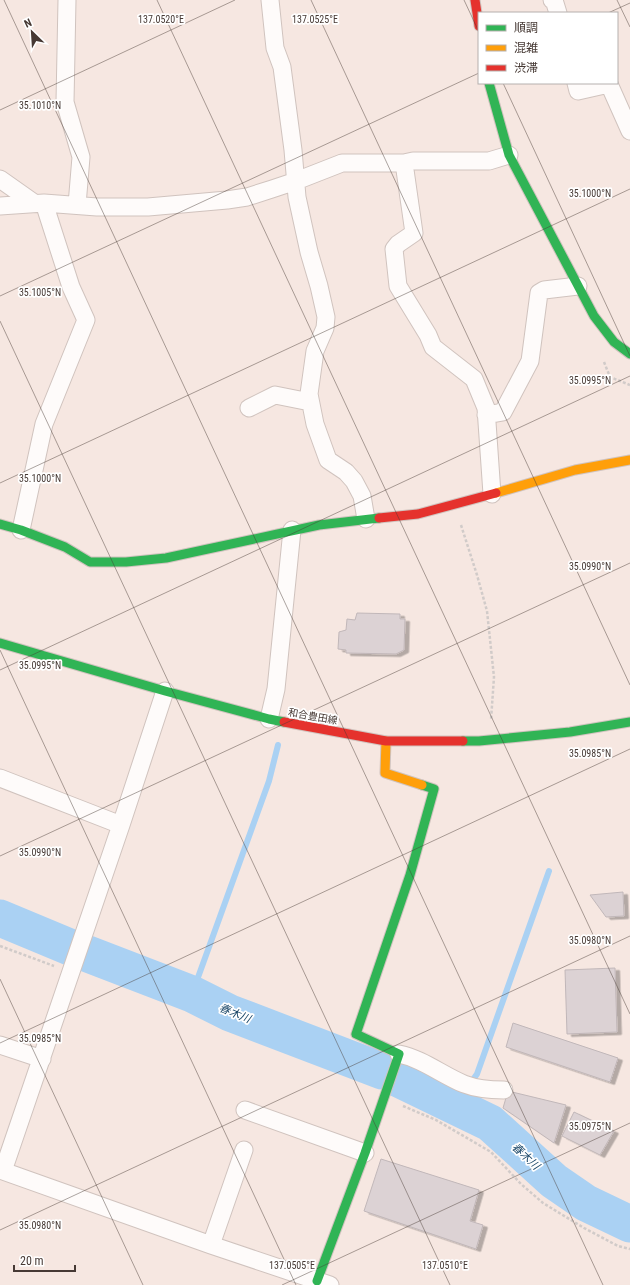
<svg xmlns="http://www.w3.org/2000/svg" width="630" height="1285" viewBox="0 0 630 1285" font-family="'Roboto Condensed','Noto Sans JP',sans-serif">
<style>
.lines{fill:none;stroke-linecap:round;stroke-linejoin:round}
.stream{stroke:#aad1f3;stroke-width:6}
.river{stroke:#aad1f3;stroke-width:37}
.building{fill:#dcd2d4;stroke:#c1b7b9;filter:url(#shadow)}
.street-casing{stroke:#d0c3be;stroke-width:19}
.fast-casing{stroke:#d0c3be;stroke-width:11}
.slow-casing{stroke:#d0c3be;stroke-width:11}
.jam-casing{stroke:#d0c3be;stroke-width:11}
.path{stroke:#d1cbc9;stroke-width:2.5;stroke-dasharray:3 2;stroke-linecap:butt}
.street{stroke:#fefbfa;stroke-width:17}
.fast{stroke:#30b455;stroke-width:9}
.slow{stroke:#ff9f0a;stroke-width:9}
.jam{stroke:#e5322d;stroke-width:9}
.ticks{fill:none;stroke:#463934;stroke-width:1;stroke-opacity:0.45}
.labels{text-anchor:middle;stroke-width:3.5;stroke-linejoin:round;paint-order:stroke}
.street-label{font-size:10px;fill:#463934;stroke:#fff}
.water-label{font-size:11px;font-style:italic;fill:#164365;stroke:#fff}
.ticks-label{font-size:10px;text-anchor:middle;fill:#463934;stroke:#fff;stroke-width:3.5;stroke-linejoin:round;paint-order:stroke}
</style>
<defs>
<filter id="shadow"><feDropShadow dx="4.5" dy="2.5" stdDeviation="0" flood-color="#0004"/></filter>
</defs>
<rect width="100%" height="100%" fill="#f6e7e1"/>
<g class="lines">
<path class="stream" d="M192 994 269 781 278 745
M454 1106 477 1074 549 871"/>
<path class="river" d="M0 918 72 948
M88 954 192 994 230 1013 382 1071
M399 1079 490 1123 554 1181 586 1203 630 1224"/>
</g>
<path class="building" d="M357 613 400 614V619H405L404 650 396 654 346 653V650L338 649 339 632 346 630 347 619 355 620Z
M623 892 624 916 606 917 590 895Z
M615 968 617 1032 567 1034 565 970Z
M513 1023 618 1058 610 1082 506 1047Z
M508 1091 566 1105 554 1143 503 1108Z
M574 1112 614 1131 600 1155 562 1136Z
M381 1159 479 1190 470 1221 483 1225 476 1249 364 1211Z"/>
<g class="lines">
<defs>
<path id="street" d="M67 0 65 102 81 157 77 205
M270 0 275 48 282 67 293 150 297 197 309 252 319 286 326 317 325 328 315 351 309 394 315 424 328 460 346 472 354 481 362 496 366 519
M552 0H554L558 13
M576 83 578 91 609 84 630 131
M404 163 414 233 398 244 394 249 398 286 428 335 433 347 474 379 486 408 492 494
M0 179 34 203
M0 206 44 203 97 207H148L227 200 247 197 272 189 296 181 342 163H404L413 161H489L509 155
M249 408 275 395 310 402
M486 415 503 412 530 361 539 293 544 290 578 286
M21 530 44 424 86 320 71 287 44 203
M269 719 276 689 292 530
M0 778 121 825
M0 1045 42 1059
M399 1054C423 1059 442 1075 464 1084 477 1089 490 1090 504 1090
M245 1110 365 1153
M0 1170 211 1245 330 1285
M3 1171 121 825 165 691
M211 1245 244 1150"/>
<path id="fast" d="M489 83 509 155 594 316 614 342 630 354
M0 524 21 530 65 547 90 562H126L166 558 319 525 379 518
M0 643 165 691 269 719 284 722
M463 741H479L570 732 630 722
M317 1281 365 1153 399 1054 356 1034 410 875 434 789 422 785"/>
<path id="slow" d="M496 493 575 470 630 460
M386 741 385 773 422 785"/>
<path id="jam" d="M475 0 479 26
M379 518 418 514 496 493
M284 722 386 741H463"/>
</defs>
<use href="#street" class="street-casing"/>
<use href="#fast" class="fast-casing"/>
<use href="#slow" class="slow-casing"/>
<use href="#jam" class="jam-casing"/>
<path class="path" d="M604 362 610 377 630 385
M461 525 477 575 487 611 494 677 491 720
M0 946 54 966
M403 1106 436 1120 491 1152 521 1184 543 1203 584 1228 618 1246 630 1249"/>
<use href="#street" class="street"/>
<use href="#fast" class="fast"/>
<use href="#slow" class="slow"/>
<use href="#jam" class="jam"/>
</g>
<path class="ticks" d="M4 0 603 1285M157 0 630 1014M311 0 630 685M464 0 479 32M617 0 630 27M608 13 630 3M503 83 630 356M0 110 235 0M0 296 479 73M0 321 450 1285M0 483 630 189M0 650 296 1285M0 670 630 376M0 856 630 563M0 979 143 1285M0 1043 630 749M0 1230 630 936M282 1285 630 1123"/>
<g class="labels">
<g class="street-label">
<text transform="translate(313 716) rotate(10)" y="4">和合豊田線</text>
</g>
<g class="water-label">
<text transform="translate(235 1013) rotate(22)" y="4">春木川</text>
<text transform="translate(526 1156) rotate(43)" y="4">春木川</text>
</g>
</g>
<g class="ticks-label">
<text x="161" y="23">137.0520°E</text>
<text x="315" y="23">137.0525°E</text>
<text x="40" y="109">35.1010°N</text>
<text x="590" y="197">35.1000°N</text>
<text x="40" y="296">35.1005°N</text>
<text x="590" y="384">35.0995°N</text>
<text x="40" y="482">35.1000°N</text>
<text x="590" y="570">35.0990°N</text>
<text x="40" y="669">35.0995°N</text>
<text x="590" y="757">35.0985°N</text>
<text x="40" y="856">35.0990°N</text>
<text x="590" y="944">35.0980°N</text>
<text x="40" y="1042">35.0985°N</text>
<text x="590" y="1130">35.0975°N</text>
<text x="40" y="1229">35.0980°N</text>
<text x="292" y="1269">137.0505°E</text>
<text x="445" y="1269">137.0510°E</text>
</g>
<rect x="478" y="12" width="140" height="72" fill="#ffffff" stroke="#b5b0ae"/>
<rect x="486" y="25" width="20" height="6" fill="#30b455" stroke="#b5b0ae"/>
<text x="514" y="32" font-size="12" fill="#463934">順調</text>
<rect x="486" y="45" width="20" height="6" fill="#ff9f0a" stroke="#b5b0ae"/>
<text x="514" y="52" font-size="12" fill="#463934">混雑</text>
<rect x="486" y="65" width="20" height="6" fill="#e5322d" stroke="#b5b0ae"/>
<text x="514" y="72" font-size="12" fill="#463934">渋滞</text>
<g transform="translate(32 32) rotate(335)" stroke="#ffffff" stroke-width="3" paint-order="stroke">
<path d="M0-3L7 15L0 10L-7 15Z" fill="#463934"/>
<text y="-6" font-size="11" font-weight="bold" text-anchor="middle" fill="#463934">N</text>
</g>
<path d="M14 1265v6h61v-6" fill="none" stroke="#463934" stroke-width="2"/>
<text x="20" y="1265" font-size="12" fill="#463934" stroke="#ffffff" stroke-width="3" paint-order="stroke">20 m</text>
</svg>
